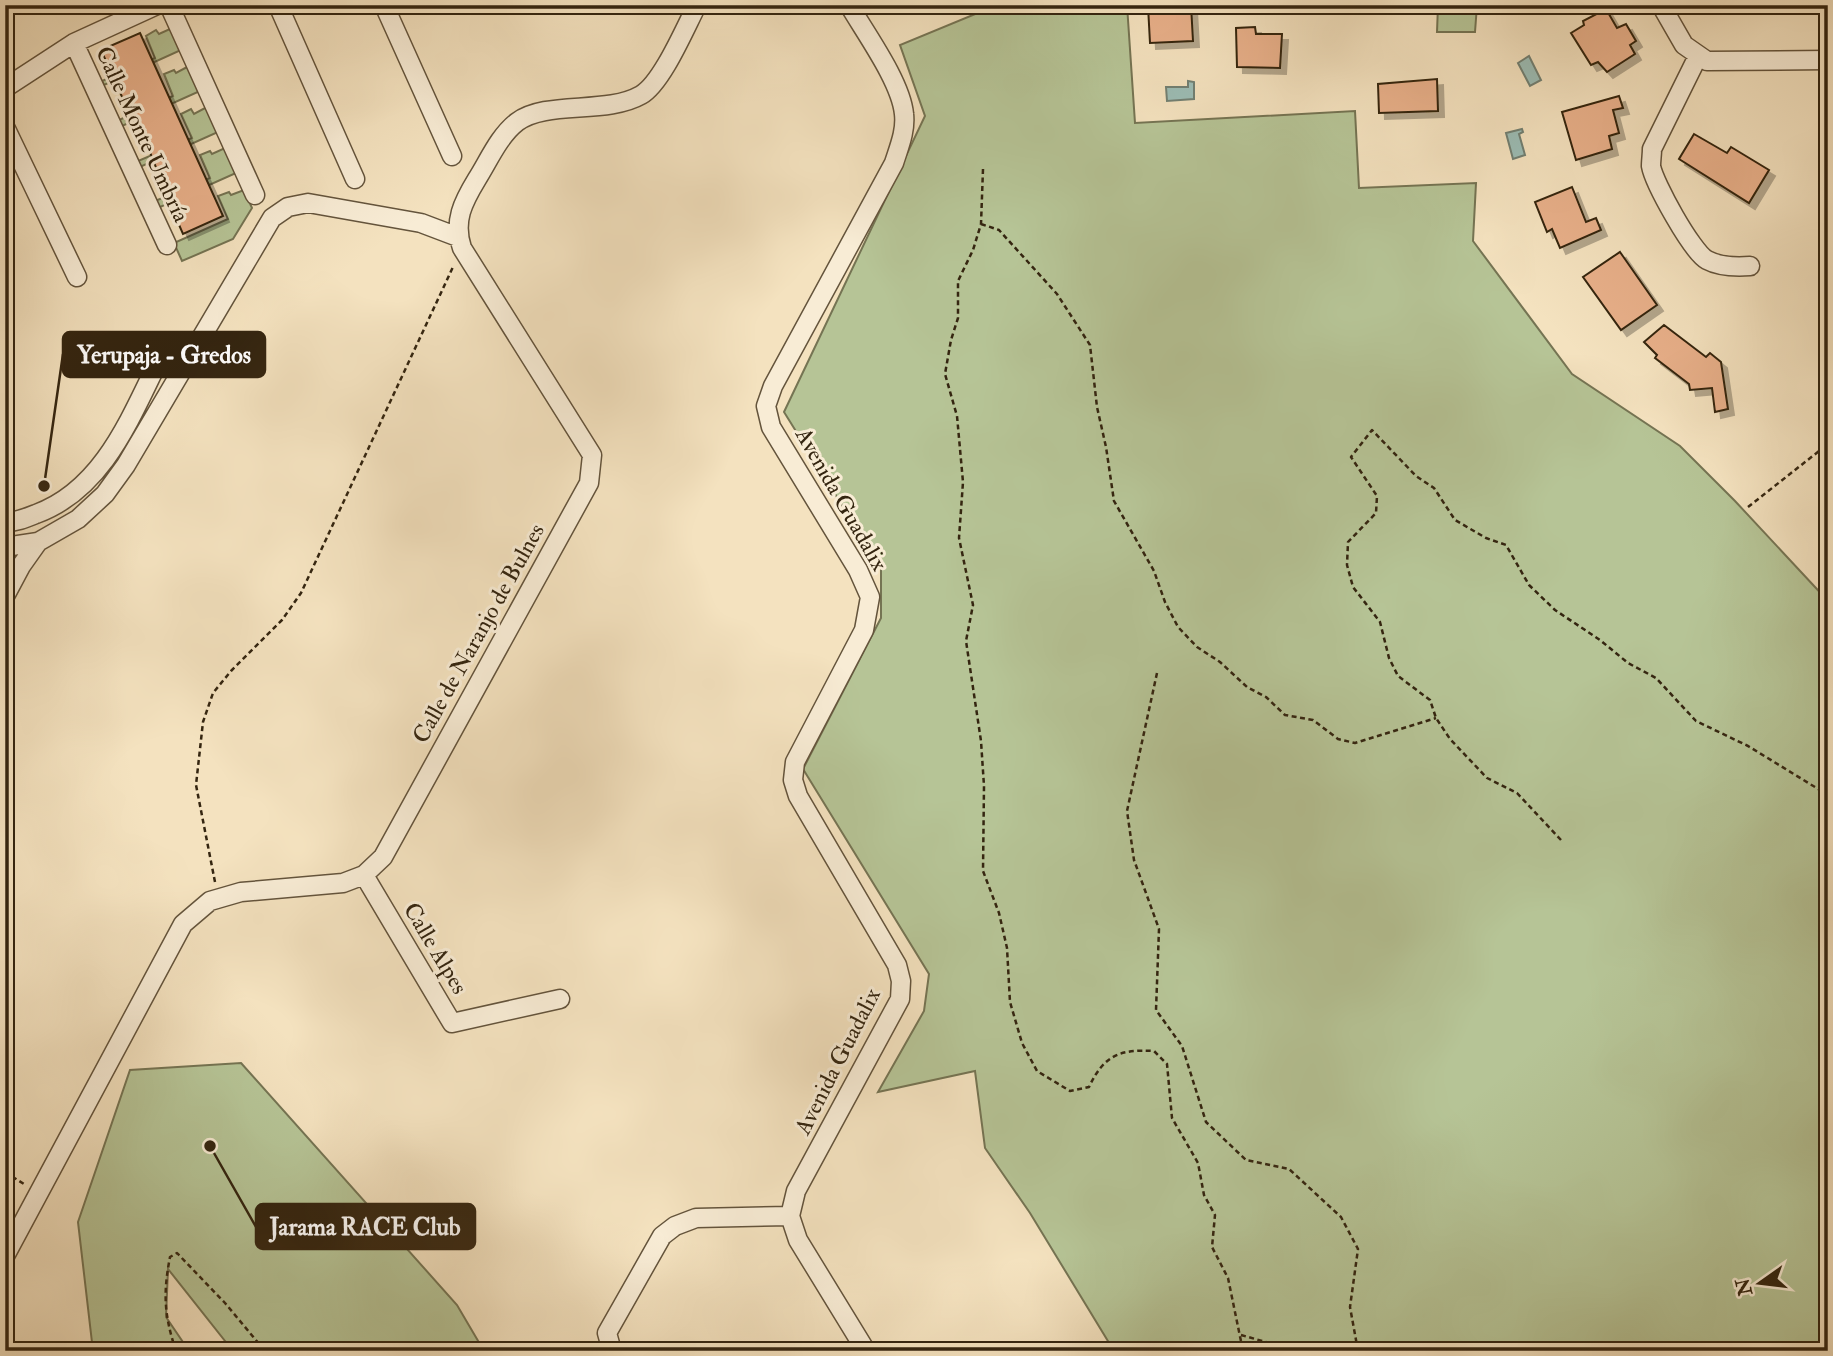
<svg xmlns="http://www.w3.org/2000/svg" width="1833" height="1356" viewBox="0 0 1833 1356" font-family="'IM FELL Double Pica',serif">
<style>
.green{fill:#b6c496;stroke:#757453;stroke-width:2}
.water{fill:#9cbdb5;stroke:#728073;stroke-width:2}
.building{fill:#e8b08a;stroke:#342510;stroke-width:2;filter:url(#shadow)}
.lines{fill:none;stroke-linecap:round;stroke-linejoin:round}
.street-casing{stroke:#64543c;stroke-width:21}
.path{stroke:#342510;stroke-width:2.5;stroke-dasharray:5 3.5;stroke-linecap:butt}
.street{stroke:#f8ecd5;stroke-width:18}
.labels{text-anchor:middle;stroke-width:6;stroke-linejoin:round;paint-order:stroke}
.street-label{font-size:23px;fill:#342510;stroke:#f8ecd5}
.leader{fill:none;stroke:#342510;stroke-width:2.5}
.callout-dot{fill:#342510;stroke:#f8ecd5;stroke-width:2.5}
.callout{fill:#342510;stroke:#342510;stroke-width:2.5}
.callout-label{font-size:24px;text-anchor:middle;font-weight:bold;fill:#fff}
</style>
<defs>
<filter id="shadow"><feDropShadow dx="6" dy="6" stdDeviation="0" flood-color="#0004"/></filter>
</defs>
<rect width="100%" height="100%" fill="#f4e2bf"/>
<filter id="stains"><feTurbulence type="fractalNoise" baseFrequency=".00286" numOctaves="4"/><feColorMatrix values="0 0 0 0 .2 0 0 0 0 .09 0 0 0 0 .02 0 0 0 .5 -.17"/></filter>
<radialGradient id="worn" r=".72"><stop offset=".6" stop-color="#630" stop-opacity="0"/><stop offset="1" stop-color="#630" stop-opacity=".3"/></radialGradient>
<path class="green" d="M997 5H1127L1135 123 1355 111 1359 188 1476 183 1473 241 1572 374 1680 446 1735 501 1828 601V1351H1114L1030 1213 985 1148 975 1071 878 1092 924 1011 929 974 803 769 881 618V568L784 412 925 116 900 45Z
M1438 5H1477L1475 32H1437Z
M172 28 181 50 104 85 102 81 155 58 146 36 156 30 159 34Z
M189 66 200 91 122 126 119 120 173 96 164 74 174 70 176 73Z
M207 107 218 132 140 167 138 161 192 138 181 114 191 109 194 114Z
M225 148 236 173 158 208 155 201 210 178 200 155 210 151 212 154Z
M244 190 252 208 233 239 182 261 174 243 228 219 218 196 229 192 231 195Z
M241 1063 457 1305 484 1351H233L168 1269 166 1317 189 1351H93L78 1222 130 1070Z"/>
<path class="water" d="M1529 56 1541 80 1530 86 1518 63Z
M1188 81 1194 82V99L1167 101 1166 87H1188Z
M1522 129 1523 132 1519 134 1525 155 1513 159 1506 133Z"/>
<path class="building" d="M1191 5 1193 41 1150 43 1148 6Z
M1606 9 1617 28 1626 24 1636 41 1630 45 1635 54 1607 72 1598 62 1591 65 1571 33 1584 25 1583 21Z
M1255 27 1256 34H1282L1280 68 1237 67 1236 28Z
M140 33 223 216 183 234 173 211 176 210 166 188 163 189 155 171 157 170 148 147 145 149 136 130 141 128 130 106 127 108 101 50Z
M1437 79 1438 111 1379 113 1378 84Z
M1619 96 1623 108 1613 110 1619 133 1609 136 1612 149 1576 160 1562 112Z
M1694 134 1727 153 1731 147 1769 170 1749 203 1679 159Z
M1572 187 1586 222 1596 218 1601 230 1560 248 1552 229 1547 232 1535 202Z
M1620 252 1657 305 1621 330 1583 277Z
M1664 325 1706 357 1710 353 1721 362 1728 409 1715 412 1712 388 1690 390 1689 384 1655 358 1657 355 1644 342Z"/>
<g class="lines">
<defs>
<path id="street" d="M169 5 255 195
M278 5 355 179
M384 5 452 156
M849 5C866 34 901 82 904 114 906 131 899 147 894 163L773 386 766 406 771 427 858 570 870 597 864 630 795 762 793 780 798 796 897 965 901 981 900 999 796 1191 790 1216 798 1240 866 1351
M1661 5 1684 45 1707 61 1828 60
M74 43 167 245
M1698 56 1652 149C1652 154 1651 161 1651 166 1654 183 1692 252 1707 260 1720 267 1736 267 1750 266
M5 88 74 43 157 5
M5 127 77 277
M5 522C17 522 26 518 36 514 107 488 133 410 165 348
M5 547 38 542
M5 596 21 566 38 542 78 519 105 494 126 465 272 218 288 207 308 203 421 223 458 237
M364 875 452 1023 560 999
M5 1256 183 924 210 901 241 892 343 883 364 875 383 857 589 483 592 455 462 248C453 221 463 202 477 179 489 160 499 136 517 122 546 100 606 115 641 95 662 83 685 28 697 5
M612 1351 607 1333 662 1236 675 1226 696 1218 790 1216"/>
</defs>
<use href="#street" class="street-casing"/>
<path class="path" d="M983 169 981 224 973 250 958 281V318L951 340 945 374 957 416 963 482 959 538 973 605 966 641 981 741 984 786 983 871 999 913 1007 948 1010 1002 1022 1043 1037 1071 1070 1091 1089 1087C1104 1055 1120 1049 1154 1051L1167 1064 1172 1118 1198 1163 1204 1195 1215 1215 1212 1247 1228 1278 1243 1351
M981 224 999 230 1057 294 1090 345 1097 407 1106 447 1114 501 1154 571 1165 602 1178 627 1197 647 1220 662 1247 687 1266 697 1285 715 1313 720 1338 739 1355 743 1436 718
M1748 507 1828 444
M1157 673 1127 811 1134 860 1159 929 1156 1010 1182 1046 1206 1122 1246 1160 1289 1169 1341 1217 1358 1249 1350 1307 1358 1351
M1561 840 1517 793 1487 778 1450 739 1436 718 1430 700 1398 676 1389 658 1380 622 1353 587 1347 565 1348 542 1376 513 1377 496 1351 457 1372 430 1416 476 1434 488 1455 520 1486 538 1506 545 1529 585 1555 610 1600 640 1628 663 1656 678 1696 721 1748 746 1828 795
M215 882 196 785 203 722 213 693 231 671 282 620 301 593 453 267
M5 1172 24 1184
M1241 1335 1273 1344 1287 1351
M176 1351C164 1315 163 1293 170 1257L177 1253 225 1303 265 1351"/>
<use href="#street" class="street"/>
</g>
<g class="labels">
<g class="street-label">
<text transform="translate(143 134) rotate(65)" y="8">Calle Monte Umbría</text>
<text transform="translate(842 499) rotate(60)" y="8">Avenida Guadalix</text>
<text transform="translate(478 633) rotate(-61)" y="8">Calle de Naranjo de Bulnes</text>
<text transform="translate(436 948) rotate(59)" y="8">Calle Alpes</text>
<text transform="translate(837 1061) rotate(-63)" y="8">Avenida Guadalix</text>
</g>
</g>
<path class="leader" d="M44 486L63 354M210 1146L256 1227"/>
<g class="callout-dot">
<circle cx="44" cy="486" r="7"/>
<circle cx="210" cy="1146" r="7"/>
</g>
<g class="callout">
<rect x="63" y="332" width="202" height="45" rx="7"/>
<rect x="256" y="1204" width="219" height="45" rx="7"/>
</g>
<g class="callout-label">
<text x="164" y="363">Yerupaja - Gredos</text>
<text x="365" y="1235">Jarama RACE Club</text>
</g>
<rect width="1833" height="1356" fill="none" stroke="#f4e2bf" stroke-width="28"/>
<rect x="7" y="7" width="1819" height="1342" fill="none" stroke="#342510" stroke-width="3.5"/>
<rect x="14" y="14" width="1805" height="1328" fill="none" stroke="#342510" stroke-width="2"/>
<g transform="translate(1760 1283) rotate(256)" stroke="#f8ecd5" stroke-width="5" paint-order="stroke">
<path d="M0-5L12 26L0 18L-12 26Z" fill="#342510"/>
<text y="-10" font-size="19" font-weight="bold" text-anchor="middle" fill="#342510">N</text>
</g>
<rect width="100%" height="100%" filter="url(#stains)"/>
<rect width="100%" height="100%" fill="url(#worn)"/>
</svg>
